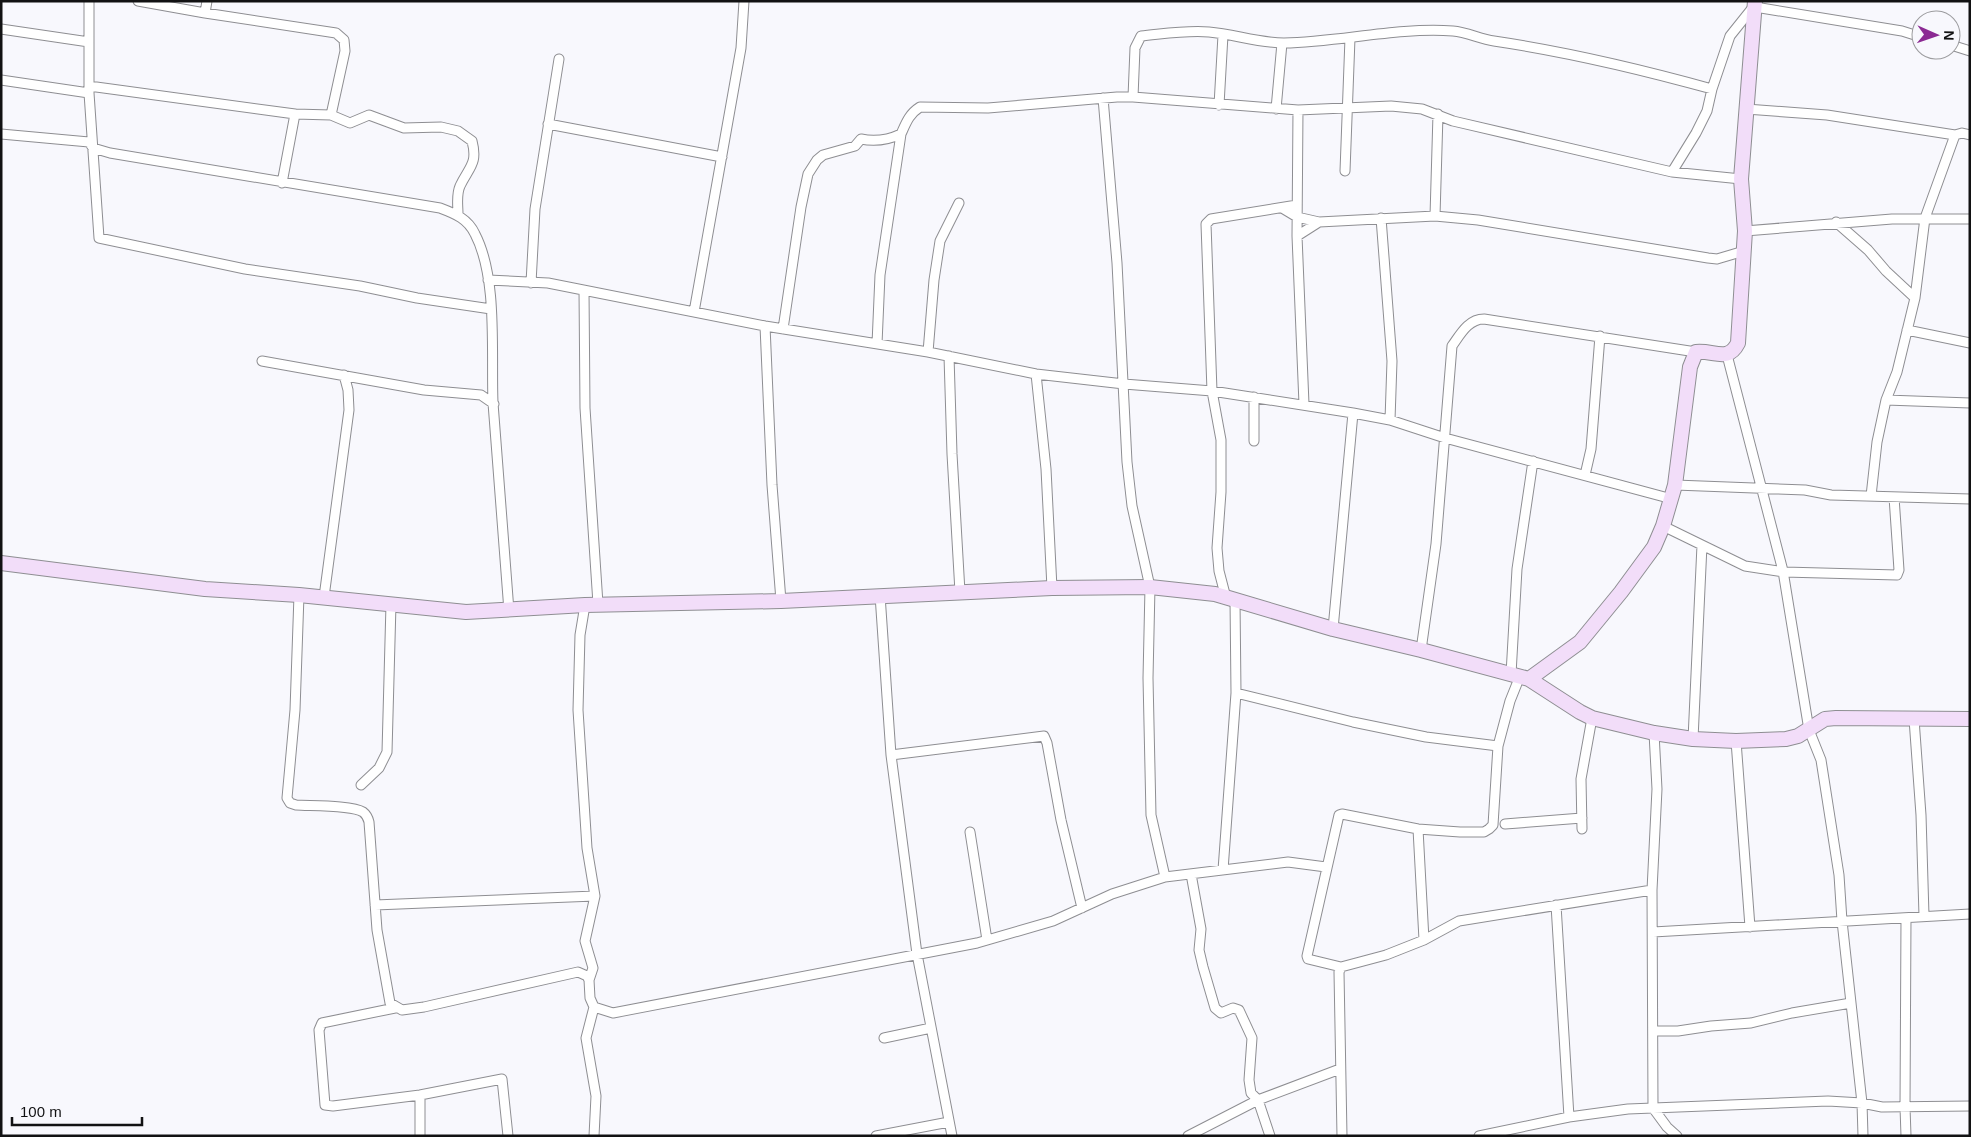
<svg xmlns="http://www.w3.org/2000/svg" width="1971" height="1137" viewBox="0 0 1971 1137" font-family="Arial,sans-serif">
<style>
.lines{fill:none;stroke-linecap:round;stroke-linejoin:round}
.street-casing{stroke:#8e8e92;stroke-width:11}
.secondary-casing{stroke:#8e8e92;stroke-width:16}
.street{stroke:#fff;stroke-width:9}
.secondary{stroke:#f2ddf9;stroke-width:14}
</style>
<rect width="100%" height="100%" fill="#f8f8fd"/>
<g class="lines">
<defs>
<path id="street" d="M89 1V93L99 238 245 269 360 286 417 298 491 309
M138 1 205 13 336 33 344 40 345 51 331 115
M1755 7 1902 31 1921 37
M205 13 207 1
M1 29 89 42
M1951 45 1970 51
M1 80 89 93
M89 86 295 114 331 115 350 123 369 115 404 128 441 127 458 131 472 141C478 164 469 167 460 186 456 195 458 205 458 214
M1133 97 1135 48 1141 36C1163 34 1186 30 1209 32 1234 34 1258 43 1284 43 1340 42 1397 27 1453 31 1467 32 1480 39 1494 41 1568 52 1640 69 1712 89
M1103 98 1117 263 1127 462 1132 506 1150 587 1148 678 1151 815 1165 877
M1219 105 1223 35
M1276 109 1282 43
M1746 109 1827 115 1955 135 1962 133 1970 135
M1298 110 1297 236 1304 404
M548 124 722 157
M1 134 89 142 93 148 110 153 440 208C456 214 468 219 475 234 498 278 491 353 493 403 498 472 504 542 509 611
M1345 171 1350 38
M1672 172 1696 133 1707 111 1712 89 1730 36 1754 6
M282 183 295 114
M1282 208 1297 217 1319 222 1435 216 1478 220 1708 258 1717 259 1744 251
M1435 216 1438 114
M1381 218 1392 361 1390 420
M1836 222 1868 250 1886 271 1915 298
M1745 231 1892 219H1970
M1297 236 1319 222
M488 280 548 283 765 326 928 352 1036 374 1124 384 1212 391 1353 413 1390 420 1445 438 1672 499
M531 283 535 209 559 59
M584 290 585 408 598 604
M694 312 741 48 744 1
M765 326 772 485 781 601
M783 329 801 207 808 174 817 160 823 155 855 146 861 139C875 142 888 140 901 134 906 123 909 114 920 107L988 108 1117 97H1133L1298 110 1391 106 1422 109 1453 121 1672 172 1741 179
M1907 330 1970 343
M877 344 880 275 901 134
M928 352 934 280 940 241 959 203
M1727 355 1783 571 1809 730 1821 760 1839 875 1842 921 1862 1103 1863 1136
M949 356 952 454 960 592
M262 361 424 390 481 395 494 404
M1036 374 1046 469 1052 588
M1254 397V441
M1886 400 1970 403
M1585 475 1591 449 1600 336
M1675 485 1805 490 1831 495 1970 499
M1871 496 1877 442 1886 400 1897 372 1915 298 1925 218 1955 135
M1663 526 1745 566 1784 572 1897 575 1899 570 1894 497
M299 595 295 710 287 798 290 803 296 805C311 806 352 805 363 812 367 815 368 818 369 822L377 930 390 1003 402 1010 424 1007 578 972 587 976 589 980
M880 595 891 755 917 954 952 1136
M324 597 349 410 348 390 344 375
M1226 598 1219 571 1217 548 1221 492V440L1212 391 1206 224 1211 219 1297 205
M585 605 580 635 578 710 587 848 595 896 585 941 593 968 589 980 590 998 594 1007 613 1013 977 943 1053 921 1112 894 1165 877 1288 862 1326 867
M1333 629 1353 413
M1421 650 1436 544 1452 346C1460 335 1468 319 1484 319L1696 352
M1511 674 1517 569 1533 461
M1520 676 1510 701 1498 746 1493 825 1489 829 1484 832H1460L1418 829 1342 814 1339 815 1307 956 1308 959 1341 967 1386 955 1424 940 1459 921 1652 890
M1236 693 1353 722 1426 737 1498 746
M1914 719 1921 815 1924 916
M1654 733 1657 789 1652 890 1653 1108 1667 1127 1677 1136
M1693 739 1702 545
M1736 741 1750 927
M891 755 1044 736 1047 743 1061 820 1082 908
M361 785 379 768 387 752 391 604
M1505 824 1582 818
M1418 829 1424 940
M1582 829 1581 779 1592 718
M970 832 987 940
M1223 870 1236 693 1235 600
M1191 874 1201 929 1199 950 1203 967 1215 1008 1221 1013 1233 1008 1239 1010 1252 1038 1249 1080 1251 1093 1258 1100 1270 1136
M375 905 595 896
M1556 905 1569 1117
M1906 918 1905 1107 1906 1136
M1653 932 1970 914
M1341 967 1339 972 1342 1136
M594 1007 586 1038 596 1096 594 1136
M395 1008 322 1023 319 1030 325 1105 333 1106 420 1095 502 1079 508 1136
M1653 1031H1678L1711 1026 1751 1023 1792 1013 1851 1003
M884 1038 931 1028
M420 1136V1095
M876 1136 949 1122
M1188 1136 1258 1100 1340 1069
M1479 1136 1569 1117 1628 1109 1828 1101 1862 1103 1882 1107 1970 1106"/>
<path id="secondary" d="M1 563 205 589 299 595 466 612 585 605 781 601 1052 588 1150 587 1215 594 1333 629 1421 650 1529 679 1580 712 1592 718 1654 733 1693 739 1736 741 1786 739 1798 736 1825 719 1836 718 1970 719
M1529 679 1580 642 1621 592 1654 547 1663 526 1675 485 1690 367 1696 352C1714 350 1728 363 1738 343L1745 231 1741 179 1755 1"/>
</defs>
<use href="#street" class="street-casing"/>
<use href="#secondary" class="secondary-casing"/>
<use href="#street" class="street"/>
<use href="#secondary" class="secondary"/>
</g>
<rect width="1971" height="1137" fill="none" stroke="#121213" stroke-width="5"/>
<g transform="translate(1936 35) rotate(92)"><circle r="24" fill="#f8f8fd" stroke="#9c9c9f"/>
<path d="M0-4L9 19L0 12L-9 19Z" fill="#8b2a93"/>
<text y="-8" font-size="14" font-weight="bold" text-anchor="middle" fill="#121213">N</text>
</g>
<path d="M12 1117v8h130v-8" fill="none" stroke="#121213" stroke-width="2.5"/>
<text x="20" y="1117" font-size="15" fill="#121213" stroke="#f8f8fd" stroke-width="4" paint-order="stroke">100 m</text>
</svg>
